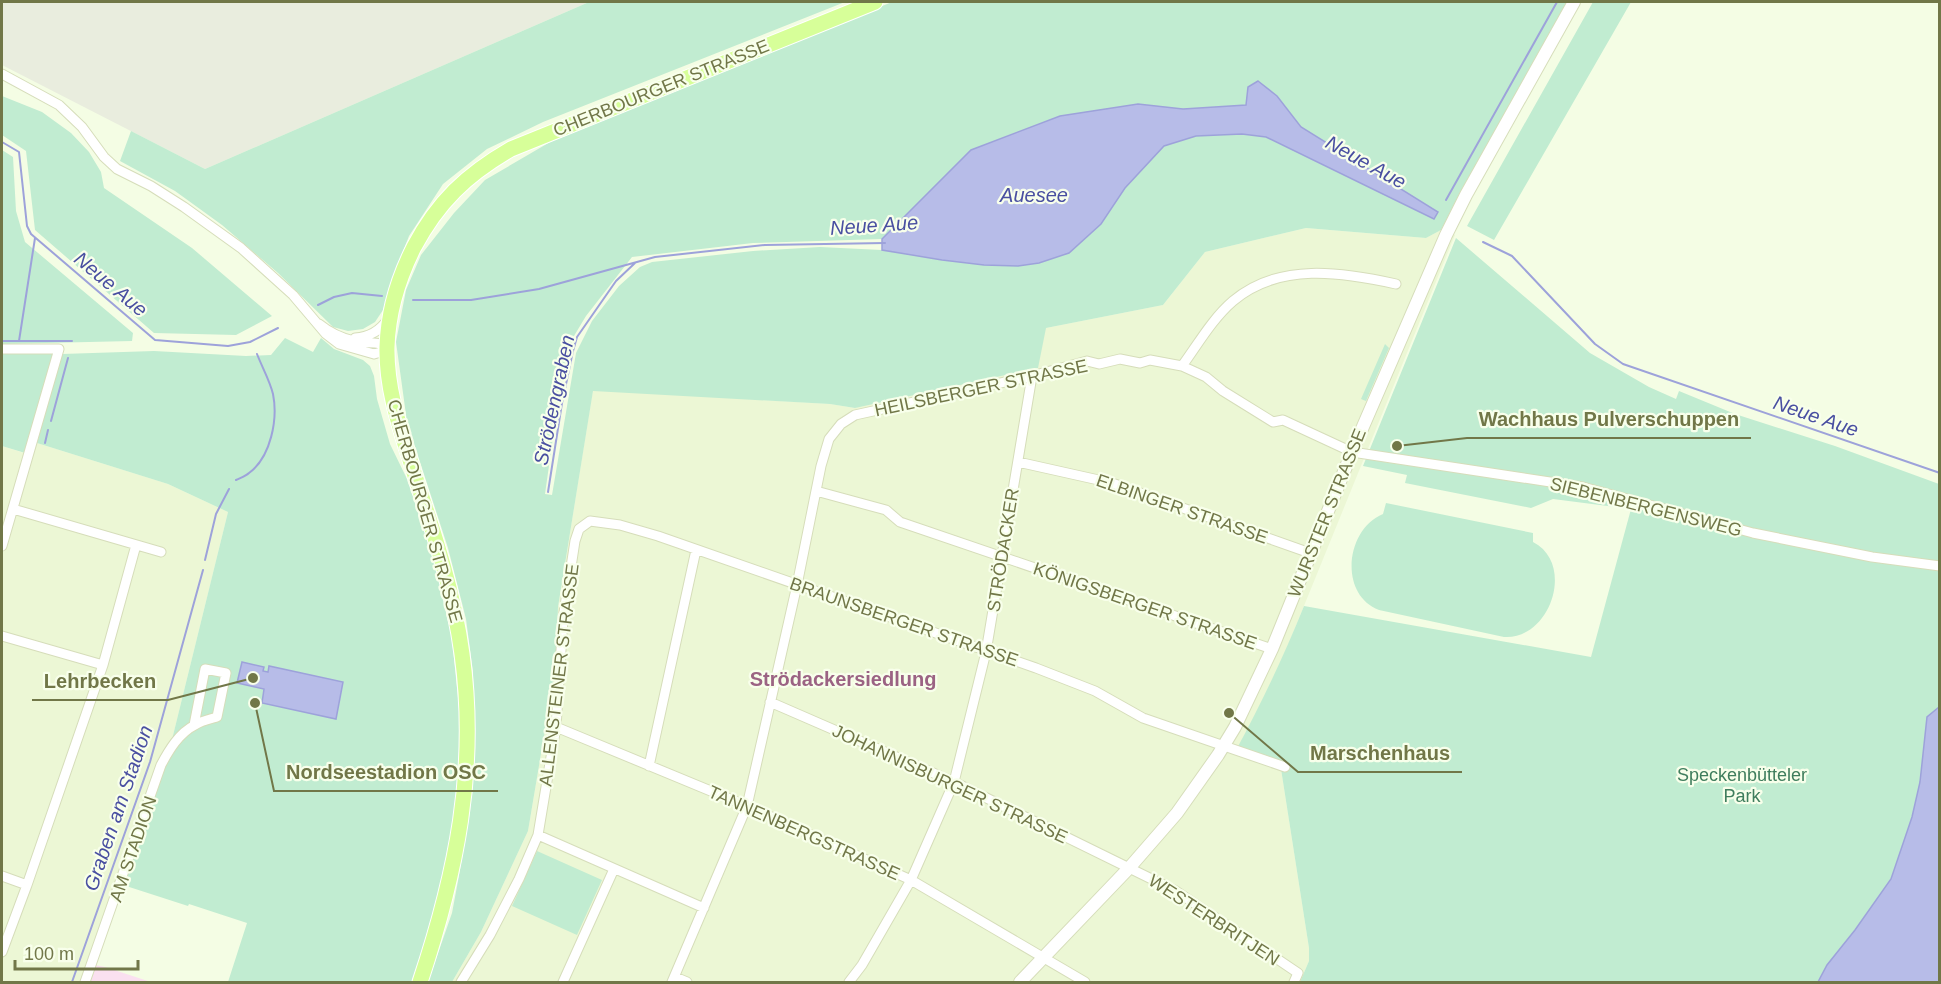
<svg xmlns="http://www.w3.org/2000/svg" width="1941" height="984" viewBox="0 0 1941 984" font-family="Helvetica,sans-serif">
<style>
.residential{fill:#ecf7d5}
.industrial{fill:#e9edde}
.education{fill:#fae0f0}
.green{fill:#c1ecd1;fill-rule:evenodd}
.water{fill:#b7bce8;stroke:#9da2da;stroke-width:1.5}
.lines{fill:none;stroke-linecap:round;stroke-linejoin:round}
.stream{stroke:#9da2da;stroke-width:2}
.minor-casing{stroke:#d6ddba;stroke-width:11}
.tertiary-casing{stroke:#d6ddba;stroke-width:14}
.primary-casing{stroke:#fff;stroke-width:17}
.minor{stroke:#fff;stroke-width:9}
.tertiary{stroke:#fff;stroke-width:12}
.primary{stroke:#d7ff99;stroke-width:15}
.labels{text-anchor:middle;stroke-width:4.5;stroke-linejoin:round;paint-order:stroke}
.street-label{font-size:18px;fill:#717748;stroke:#f8ffeb}
.park-label{font-size:18px;fill:#3f7e5d;stroke:#f8ffeb}
.water-label{font-size:20px;font-style:italic;fill:#494fa1;stroke:#f8ffeb}
.neighbourhood-label{font-size:20px;font-weight:bold;fill:#9b6383;stroke:#f8ffeb}
.leader{fill:none;stroke:#717748;stroke-width:2}
.callout-dot{fill:#717748;stroke:#f8ffeb;stroke-width:2}
.callout-label{font-size:20px;text-anchor:middle;font-weight:bold;fill:#717748;stroke:#f8ffeb;stroke-width:4.5;stroke-linejoin:round;paint-order:stroke}
</style>
<rect width="100%" height="100%" fill="#f4fde4"/>
<path class="residential" d="M1306 228 1426 238 1441 230 1455 235 1284 655 1264 699 1281 769 1309 948V961L1300 982H452L481 932 528 831 556 665 558 607 593 390 830 404 855 408 1046 328 1163 305 1205 252Z
M37 443 168 484 228 512 165 768 88 982H2V446L24 453Z"/>
<path class="industrial" d="M2 2H589L205 169 2 65Z"/>
<path class="education" d="M95 965 105 967 151 982H88Z"/>
<path class="green" d="M589 2H845L543 122 487 149 443 184 409 236 395 272 383 310 375 322 363 329 348 331 333 327 278 273 222 225 175 191 120 161 131 131 205 169Z
M892 2H1570L1441 230 1426 238 1306 228 1205 252 1163 305 1046 328 1038 368 855 408 830 404 593 391 558 607 556 665 528 831 481 932 452 982H428L452 913 458 881 470 812 473 765 474 711 473 672 466 619 448 548 407 422 396 342 406 290 421 255 454 213 485 180 557 138ZM1277 96 1301 127 1438 212 1434 219 1266 137 1242 134 1196 136 1164 146 1125 188 1101 224 1069 253 1039 263 1018 266 984 265 942 260 882 250 820 247 753 251 652 262 640 267 619 286 592 321 576 353 552 495 545 494 558 402 569 351 574 336 586 316 632 257 753 243 882 239 971 150 1138 104 1183 109 1246 105Z
M1593 2H1631L1494 240 1467 226Z
M2 96 42 112 71 133 89 152 101 172 104 188 192 248 272 316 236 335 154 333 35 230 26 151 2 135Z
M2 150 13 157 16 211 25 242 133 333 132 341 2 344Z
M1456 238 1590 353 1649 387 1676 399 1679 391 1735 414 1835 446 1939 484V982H1300L1309 961V948L1281 769 1235 752C1261 704 1284 656 1304 606L1591 657 1631 509 1553 499 1531 508 1405 483 1407 475 1363 466Z
M285 338 313 352 321 338 334 349 363 360 370 366 374 376 377 399 390 444 407 479 410 482 423 517 450 619 459 708 461 753 457 804 444 880 414 982H228L247 923 189 904 188 906 123 885 165 768 228 512 168 484 37 443 62 354 154 351 246 356 271 355Z
M1385 344 1389 348 1366 401 1361 399Z
M2 353H54L25 453 2 446Z
M1386 503 1533 533V542C1576 564 1550 640 1504 637L1379 610C1338 594 1346 529 1383 514Z
M537 851 602 880 577 935 512 906Z"/>
<path class="water" d="M1258 81 1277 96 1301 127 1438 212 1434 219 1266 137 1242 134 1196 136 1164 146 1125 188 1101 224 1069 253 1039 263 1018 266 984 265 942 260 882 250V239L971 150 1060 116 1138 104 1183 109 1246 105 1248 87Z
M242 662 264 667 263 671 268 672 269 666 343 682 336 719 262 703 264 689 237 683Z
M1939 707V982H1818L1827 965 1855 930 1891 879 1912 817 1920 782 1927 717Z"/>
<g class="lines">
<path class="stream" d="M2 142 19 152 27 226 31 234 155 340 228 346 250 342 278 328
M1446 200 1557 2
M35 238 19 341H72
M1483 242 1512 256 1595 344 1623 364 1940 473
M413 300H471L539 289 655 257 765 245 885 243
M318 305 334 297 352 293 382 296
M2 341H19
M51 421 68 358
M45 443 48 430
M236 480C240 478 246 476 249 473 271 457 278 419 273 394 270 381 262 367 257 354
M548 492 562 403 573 351 577 337 616 281 635 263
M205 560 216 514 229 489
M72 982 150 762 203 570"/>
<defs>
<path id="minor" d="M2 74 59 105 82 127 104 157 117 169 151 186 184 207 241 248 293 295 326 334 339 344 374 354 381 352 387 348C378 340 365 344 354 341 341 338 330 333 319 324
M355 338C370 337 380 331 388 319
M2 349H59L2 546
M1182 366C1198 344 1213 318 1233 301 1279 262 1342 272 1396 284
M1018 462 1112 483 1310 553
M816 491 886 510 900 522 1272 649
M13 509 161 552
M2 636 103 665
M770 702 954 782 1176 891 1298 973 1294 982
M556 727 747 806 911 880 1085 982
M649 766 696 550
M538 835 704 908
M2 876 27 885
M2 952 27 885 103 665 136 545
M675 977 687 982
M85 982 161 765C169 750 179 733 195 725 201 721 210 719 217 717L226 673 205 669 194 725
M461 982 490 935 519 879 538 835 556 727 563 619 575 541 579 529 590 521 620 525 658 536 1036 668 1095 691 1143 718 1285 767
M563 982 614 869
M672 982 747 806 797 585 821 466 829 439 841 424 855 415 1032 376 1087 361 1099 364 1120 359 1140 363 1150 360 1182 366 1206 377 1223 391 1273 422 1283 420 1352 452 1583 487 1753 533 1872 557 1940 566
M849 982 862 965 911 880 954 782 986 652 1032 376"/>
<path id="tertiary" d="M1020 982 1130 867 1177 813 1218 755 1235 727 1272 649 1352 452 1446 235 1466 195 1574 2"/>
<path id="primary" d="M420 982C456 874 478 769 462 654 454 594 435 536 416 479 403 436 386 393 387 347 388 313 399 277 414 247 438 202 466 175 511 149L875 2"/>
</defs>
<use href="#minor" class="minor-casing"/>
<use href="#tertiary" class="tertiary-casing"/>
<use href="#primary" class="primary-casing"/>
<use href="#minor" class="minor"/>
<use href="#tertiary" class="tertiary"/>
<use href="#primary" class="primary"/>
</g>
<g class="labels">
<g class="street-label">
<text transform="translate(661 88) rotate(-22)" y="6">CHERBOURGER STRASSE</text>
<text transform="translate(981 388) rotate(-12)" y="6">HEILSBERGER STRASSE</text>
<text transform="translate(1646 507) rotate(14)" y="6">SIEBENBERGENSWEG</text>
<text transform="translate(1182 509) rotate(19)" y="6">ELBINGER STRASSE</text>
<text transform="translate(425 511) rotate(74)" y="6">CHERBOURGER STRASSE</text>
<text transform="translate(1327 513) rotate(-68)" y="6">WURSTER STRASSE</text>
<text transform="translate(1003 550) rotate(-81)" y="6">STRÖDACKER</text>
<text transform="translate(1145 606) rotate(19)" y="6">KÖNIGSBERGER STRASSE</text>
<text transform="translate(904 622) rotate(19)" y="6">BRAUNSBERGER STRASSE</text>
<text transform="translate(559 675) rotate(-83)" y="6">ALLENSTEINER STRASSE</text>
<text transform="translate(950 784) rotate(25)" y="6">JOHANNISBURGER STRASSE</text>
<text transform="translate(804 833) rotate(24)" y="6">TANNENBERGSTRASSE</text>
<text transform="translate(133 849) rotate(-71)" y="6">AM STADION</text>
<text transform="translate(1214 920) rotate(33)" y="6">WESTERBRITJEN</text>
</g>
<g class="park-label">
<text x="1742" y="781">Speckenbütteler<tspan x="1742" dy="21">Park</tspan></text>
</g>
<g class="water-label">
<text transform="translate(1366 162) rotate(29)" y="7">Neue Aue</text>
<text x="1034" y="202">Auesee</text>
<text transform="translate(874 225) rotate(-4)" y="7">Neue Aue</text>
<text transform="translate(111 284) rotate(40)" y="7">Neue Aue</text>
<text transform="translate(554 400) rotate(-78)" y="7">Strödengraben</text>
<text transform="translate(1816 416) rotate(19)" y="7">Neue Aue</text>
<text transform="translate(118 808) rotate(-71)" y="7">Graben am Stadion</text>
</g>
<g class="neighbourhood-label">
<text x="843" y="686">Strödackersiedlung</text>
</g>
</g>
<path class="leader" d="M1397 446L1467 438H1751M253 678L168 700H32M1229 713L1298 772H1462M255 703L274 791H498"/>
<g class="callout-dot">
<circle cx="1397" cy="446" r="6"/>
<circle cx="253" cy="678" r="6"/>
<circle cx="1229" cy="713" r="6"/>
<circle cx="255" cy="703" r="6"/>
</g>
<g class="callout-label">
<text x="1609" y="426">Wachhaus Pulverschuppen</text>
<text x="100" y="688">Lehrbecken</text>
<text x="1380" y="760">Marschenhaus</text>
<text x="386" y="779">Nordseestadion OSC</text>
</g>
<rect width="1941" height="984" fill="none" stroke="#717748" stroke-width="6"/>
<path d="M15 960v9h123v-9" fill="none" stroke="#717748" stroke-width="3"/>
<text x="24" y="960" font-size="18" fill="#717748" stroke="#f8ffeb" stroke-width="4.5" paint-order="stroke">100 m</text>
</svg>
